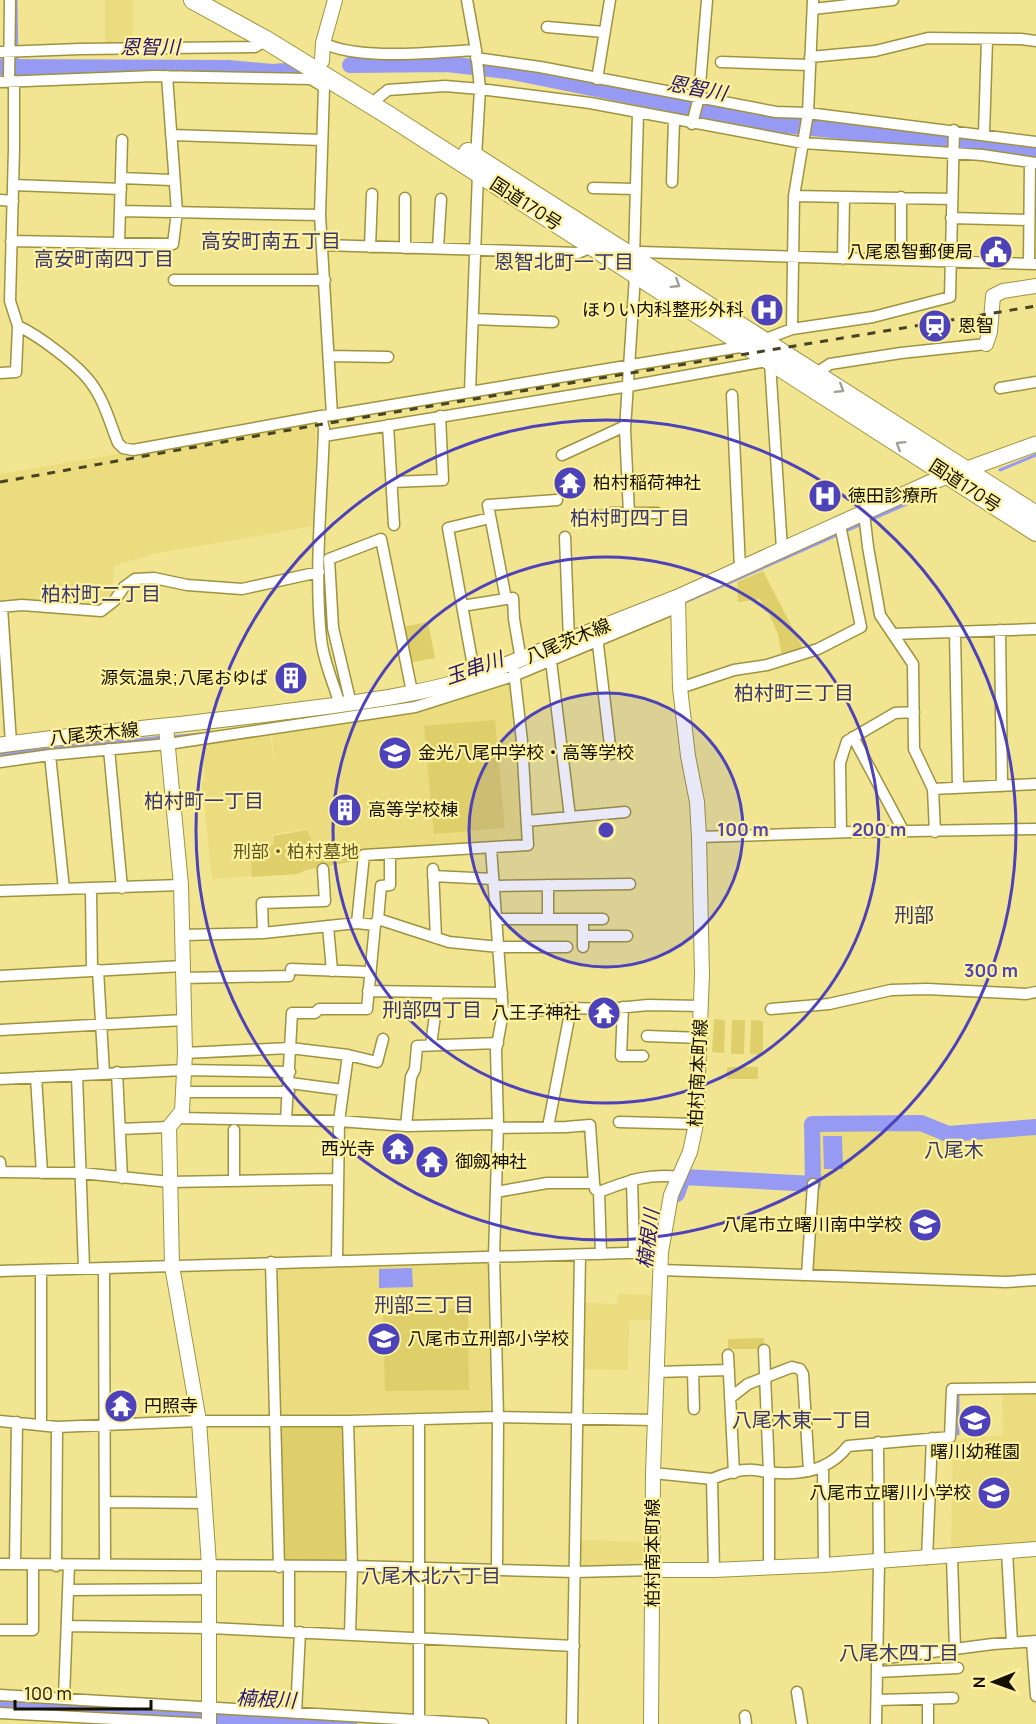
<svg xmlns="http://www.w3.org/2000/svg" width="1036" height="1724" viewBox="0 0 1036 1724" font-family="Manrope,'Noto Sans JP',sans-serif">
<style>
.built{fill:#eadc7f}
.green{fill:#decf6a}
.water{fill:#979af2}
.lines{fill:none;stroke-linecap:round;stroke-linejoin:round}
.stream{stroke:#979af2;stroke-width:3}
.river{stroke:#979af2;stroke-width:16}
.street-casing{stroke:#9f933f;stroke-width:13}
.secondary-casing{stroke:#9f933f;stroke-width:16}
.primary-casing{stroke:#9f933f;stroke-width:17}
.highway-casing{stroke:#9f933f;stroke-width:20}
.street{stroke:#fff;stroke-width:10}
.secondary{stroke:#fff;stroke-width:14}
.primary{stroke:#fff;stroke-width:15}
.highway{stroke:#fff;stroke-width:18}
.rail{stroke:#484322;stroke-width:3;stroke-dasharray:8 8;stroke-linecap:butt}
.oneway{stroke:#a19f99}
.ring{fill:none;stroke:#4d42b9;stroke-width:3}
.labels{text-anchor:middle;stroke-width:4.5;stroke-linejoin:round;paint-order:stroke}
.street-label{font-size:18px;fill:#141000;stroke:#fef29e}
.poi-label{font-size:18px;fill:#141000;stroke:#fef29e;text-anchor:start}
.park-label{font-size:18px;fill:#5f5720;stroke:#fef29e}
.water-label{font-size:20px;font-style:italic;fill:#281575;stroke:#fef29e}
.neighbourhood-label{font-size:20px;fill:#373672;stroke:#fef29e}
.centre{fill:#4d42b9;stroke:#fef29e;stroke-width:3}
.ring-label{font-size:18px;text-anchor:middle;font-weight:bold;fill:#4d42b9;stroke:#fef29e;stroke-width:4.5;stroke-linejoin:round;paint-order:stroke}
</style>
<rect width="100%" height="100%" fill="#f1e591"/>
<path class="built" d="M105 0H133V43H105Z
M316 420 314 526 153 554 114 566 112 593 104 602 66 603 16 600 0 602V474Z
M513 680 523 838 520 842 339 852 318 850 307 829 272 835 274 845 249 848 252 876 212 879 202 782 205 781 202 748 205 741 270 732 274 765 272 730 361 719Z
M815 1125H920L948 1136 1036 1130V1275L1006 1277 814 1270 811 1267 817 1183Z
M490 1261V1408L487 1411 283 1414 278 1411 275 1270 280 1267Z
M618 1294 652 1295 651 1320H629L628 1370 582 1369 583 1303 618 1304Z
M1036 1390V1545L951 1552 953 1440 1003 1435 1002 1391Z
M580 1540 644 1542 643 1561 640 1566 584 1565 579 1562Z"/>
<path class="green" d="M763 571 804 650 782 656 778 634 768 612H765L760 599 738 602 737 582Z
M428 622 435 658 409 663 402 627Z
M495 720 505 828 434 834 424 726Z
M307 830 317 850 339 853 361 851V860L306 870 298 874 252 877 250 848 274 845 273 836Z
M714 1019 725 1020 724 1053 712 1052Z
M732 1020H745L744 1054H731Z
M751 1020 763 1021V1055L750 1054Z
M727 1067H758V1079H727Z
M468 1309 469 1390 385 1391 383 1310Z
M764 1338V1349H728V1339Z
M341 1426 344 1428 348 1558 344 1561 285 1562 282 1557 279 1427Z"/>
<path class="water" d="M823 1136H842L843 1169H824Z
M412 1268 413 1287 379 1288V1269Z"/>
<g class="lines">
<path class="stream" d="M16 0 17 67
M1000 470 1036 455
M868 521 927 495
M681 604 862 524
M171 737 200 734
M0 754 164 737
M958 1434V1395L960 1392"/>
<path class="river" d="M350 65 447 64 507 71 765 123 1036 152
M0 67 228 68 273 72 299 70
M677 1194 683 1177 813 1184 812 1124 921 1123 948 1134 1036 1127
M0 1706 349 1724"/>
<defs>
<path id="street" d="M467 0 476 50 480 89 476 157
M813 9 893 0
M547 27 604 32
M323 43C360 61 434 52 476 50
M0 52 80 49 255 47 266 40
M810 57 875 51 928 38 1021 39 1036 41
M476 58 540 67 776 112 808 113 1036 142
M721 62 809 65
M323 74 324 87 320 215 332 415 321 416 324 429C322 498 314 570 321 638 323 661 334 684 340 705
M597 79 610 0
M9 81 10 0
M0 82 155 76 311 79 324 87
M378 98 388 90 445 86 480 89 590 103 803 143 982 155 1036 163
M692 124 699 97 707 0
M984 134 987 39
M171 135 322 140
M121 178 171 180
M672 182 674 120
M13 185 121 189
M593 188 636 189
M794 196 952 199
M0 200 13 201
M120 211 320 215
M951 218 1029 220
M11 241 173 244 177 212 167 76
M119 243 122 140
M323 245 578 253 592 247
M370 247 372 194
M405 248V198
M438 248 441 199
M634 258 638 113
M843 259 844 197
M901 259V197
M1029 264 1030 162
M174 280H325
M473 319 553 322
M18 326C38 335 78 365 91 383 104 400 110 423 118 443L123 448 133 450 321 416
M792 329 794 196 808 113 813 0
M763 340 792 329 873 317 950 297 954 130
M329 356 388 357
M770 363 782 549
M0 373 16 372 18 326 10 301 14 149V81
M812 376 830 364 901 353 986 344
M1000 388 1036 382
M470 392 478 173
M732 395 740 568
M332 415 746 346
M388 425 394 525
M324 436 629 386 767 361
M562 455 625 426
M392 482 443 480 440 416
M629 513 625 429 636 260 641 252 1036 264
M864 513 868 547 880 615 913 664 914 749 933 789 935 832
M585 516H605L611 513H657
M565 537 569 640
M462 606 506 599
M0 607 22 605 101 611 114 601 124 587 135 579 154 578 187 585 242 589 319 572
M2 607 11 743
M1000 630 1002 786
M955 632 958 787
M893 634 1036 629
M597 636 611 754
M521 660 514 619 513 598 506 599 488 505 557 500
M551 661 570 817
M475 677 448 528 490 518
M680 688 734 670 767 665 818 649 861 627 840 525
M351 704 333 628 329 559 381 539 412 692
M853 737 904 832
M109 749 122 888
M50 755 64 889
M0 762 50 755 168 744 415 707 516 675 678 607
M933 789 1036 784
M527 821 625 812
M841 832 840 763 847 741 895 713 914 712
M699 837 854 832 1036 829
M491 848 503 1013 496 1050 498 1124 494 1256 498 1417 497 1569
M433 869 436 938
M433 876 493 879
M548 885V919
M494 886 630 884
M91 889 92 971
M0 891 181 885
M378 919 449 942 499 947H567
M496 919H603
M583 919V947
M357 923 364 855 528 845 522 741 514 671
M328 926 332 971
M263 933 262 903 325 901 323 869
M183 935 263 933 357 923 375 925
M583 936H627
M291 969 370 972
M98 970 104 1073
M0 976 183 966
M183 978 289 976
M368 991 502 993
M623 1007 621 1056H643
M771 1009 829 1004 891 990 927 989 1026 994 1036 992
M503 1013 571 1008 607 1009 648 1005 701 1006
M0 1030 184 1020
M647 1036 701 1038
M431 1045 438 993
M185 1053 290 1048 348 1055 377 1062 383 1039
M117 1072 122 1178
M77 1075 84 1268
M36 1077 42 1173
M0 1079 184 1070 290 1072
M290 1083 343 1090
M183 1092H289
M177 1118 339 1121 406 1126 498 1124
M286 1120 292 1013H315L319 1009H367L375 925 378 919 381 886 390 885V854
M619 1122 696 1124
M406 1126 411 1077 415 1069 417 1046 498 1043
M548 1127 571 1008
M498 1128 566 1127 590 1125 594 1183 595 1189 599 1192 601 1254
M120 1129 169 1127
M0 1162 1 1172 81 1173 170 1182 337 1179
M632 1180 634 1253
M234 1181V1130
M496 1192 547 1183H594
M599 1192C628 1181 647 1173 679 1177
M337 1260 339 1121 348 1055
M271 1262 279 1567
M104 1268 105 1565
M41 1270V1424
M660 1270 1006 1282 1036 1280
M0 1271 661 1252
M807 1275 813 1184
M764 1350 769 1473V1568
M728 1355 734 1473
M693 1371 694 1409
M656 1372 729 1370
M730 1398 748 1384 792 1367 800 1369 803 1374 809 1471
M419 1419V1724
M0 1421 57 1427 199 1421H348L498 1417 655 1420
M348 1421 352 1566 350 1634
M823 1467 824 1565
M653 1473 712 1479C724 1474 741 1469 754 1470 758 1470 763 1472 768 1472 799 1476 829 1471 848 1446L950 1437 952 1389 1036 1388
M712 1479 714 1570
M106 1502 205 1503
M1007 1551 1012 1643
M952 1557 955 1650
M927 1559 932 1438
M0 1564 352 1566 575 1572 653 1570
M15 1564 17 1422
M56 1566 57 1427
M289 1567V1632
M68 1590 209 1589
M67 1626 210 1628 574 1646
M0 1630H33V1565
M1032 1642 1036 1696
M878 1659 993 1644 1036 1641
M877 1672 958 1668
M797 1692 802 1724
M0 1695 483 1724
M64 1698 69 1565
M928 1699V1724
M877 1700 953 1698
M0 1713 209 1724
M296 1713 300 1632
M745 1716 746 1724
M572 1724 580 1255
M876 1724 879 1562 878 1442"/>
<path id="secondary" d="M322 61 323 43 335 0
M986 344 990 332 993 296 1003 291 1036 286
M166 727 181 885 185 1053 182 1111 169 1127 172 1266 199 1421 209 1565V1724
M653 1570H714L824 1565 1036 1549
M651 1724 653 1473 661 1252 671 1195 690 1152 696 1124 702 975 699 837 697 802 688 756 680 688 678 597"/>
<path id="primary" d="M0 745C97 732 194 724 291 711 353 703 416 696 475 677L678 597 929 483 1036 444"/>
<path id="highway" d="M193 0 266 40 388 115 1036 532
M468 152 1036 515"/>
</defs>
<use href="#street" class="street-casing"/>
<use href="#secondary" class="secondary-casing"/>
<use href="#primary" class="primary-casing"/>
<use href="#highway" class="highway-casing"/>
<use href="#street" class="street"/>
<use href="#secondary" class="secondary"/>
<use href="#primary" class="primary"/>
<use href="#highway" class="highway"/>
<path class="rail" d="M0 482 323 424 1036 306"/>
</g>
<defs><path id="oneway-chevron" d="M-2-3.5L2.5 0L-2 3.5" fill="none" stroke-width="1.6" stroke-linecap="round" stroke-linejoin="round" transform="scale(1.5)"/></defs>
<g class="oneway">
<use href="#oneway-chevron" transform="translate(676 284) rotate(32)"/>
<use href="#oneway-chevron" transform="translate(840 389) rotate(32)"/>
<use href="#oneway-chevron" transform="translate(900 445) rotate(-148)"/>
</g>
<circle cx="606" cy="830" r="137" fill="#4d42b9" fill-opacity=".12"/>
<g class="ring">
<circle cx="606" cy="830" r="137"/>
<circle cx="606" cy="830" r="273"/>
<circle cx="606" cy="830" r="410"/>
</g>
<defs>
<symbol id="civic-disc" viewBox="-11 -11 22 22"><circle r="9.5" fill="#4d42b9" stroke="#fef29e"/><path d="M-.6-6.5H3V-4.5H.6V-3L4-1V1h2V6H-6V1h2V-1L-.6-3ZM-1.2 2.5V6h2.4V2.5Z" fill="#fff"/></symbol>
<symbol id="hospital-disc" viewBox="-11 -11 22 22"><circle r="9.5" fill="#4d42b9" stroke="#fef29e"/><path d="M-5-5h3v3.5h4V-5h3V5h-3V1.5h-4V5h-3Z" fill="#fff"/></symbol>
<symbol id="station-disc" viewBox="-11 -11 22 22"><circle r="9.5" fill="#4d42b9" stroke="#fef29e"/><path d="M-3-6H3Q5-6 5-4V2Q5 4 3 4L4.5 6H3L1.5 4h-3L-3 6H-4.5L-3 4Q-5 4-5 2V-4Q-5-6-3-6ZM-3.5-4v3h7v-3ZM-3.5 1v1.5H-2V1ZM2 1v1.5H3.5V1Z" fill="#fff"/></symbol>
<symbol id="temple-disc" viewBox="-11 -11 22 22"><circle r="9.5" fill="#4d42b9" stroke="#fef29e"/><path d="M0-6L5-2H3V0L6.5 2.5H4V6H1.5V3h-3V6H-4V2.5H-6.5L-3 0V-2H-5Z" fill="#fff"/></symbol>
<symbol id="building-disc" viewBox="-11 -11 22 22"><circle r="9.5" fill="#4d42b9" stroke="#fef29e"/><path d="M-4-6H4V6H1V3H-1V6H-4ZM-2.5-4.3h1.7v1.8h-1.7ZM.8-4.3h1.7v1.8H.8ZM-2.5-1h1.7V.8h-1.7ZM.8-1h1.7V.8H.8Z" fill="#fff"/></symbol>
<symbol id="school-disc" viewBox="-11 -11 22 22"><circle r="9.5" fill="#4d42b9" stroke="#fef29e"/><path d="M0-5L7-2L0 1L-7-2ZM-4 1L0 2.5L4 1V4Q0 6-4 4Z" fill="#fff"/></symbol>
</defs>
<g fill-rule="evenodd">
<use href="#civic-disc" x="977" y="233" width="38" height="38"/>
<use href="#hospital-disc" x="748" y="291" width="38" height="38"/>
<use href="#station-disc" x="916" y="307" width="38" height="38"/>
<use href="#temple-disc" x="551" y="464" width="38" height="38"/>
<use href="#hospital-disc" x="806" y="477" width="38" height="38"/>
<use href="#building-disc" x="272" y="659" width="38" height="38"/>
<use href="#school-disc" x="376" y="734" width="38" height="38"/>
<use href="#building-disc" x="326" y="791" width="38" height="38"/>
<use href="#temple-disc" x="585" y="994" width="38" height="38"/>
<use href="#temple-disc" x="379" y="1130" width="38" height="38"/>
<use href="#temple-disc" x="413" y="1143" width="38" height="38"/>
<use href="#school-disc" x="906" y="1206" width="38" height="38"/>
<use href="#school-disc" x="365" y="1320" width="38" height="38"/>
<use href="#temple-disc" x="102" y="1387" width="38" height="38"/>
<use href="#school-disc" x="956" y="1402" width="38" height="38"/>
<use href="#school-disc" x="975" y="1474" width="38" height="38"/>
</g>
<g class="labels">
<g class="street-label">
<text transform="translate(526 204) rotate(33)" y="6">国道170号</text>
<text transform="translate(965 486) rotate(33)" y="6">国道170号</text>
<text transform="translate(568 641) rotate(-22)" y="6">八尾茨木線</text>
<text transform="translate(94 734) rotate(-6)" y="6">八尾茨木線</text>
<text transform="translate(698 1073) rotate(-87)" y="6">柏村南本町線</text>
<text transform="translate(653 1553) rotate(-90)" y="6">柏村南本町線</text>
</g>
<g class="poi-label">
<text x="973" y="258" text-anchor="end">八尾恩智郵便局</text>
<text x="744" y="316" text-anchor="end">ほりい内科整形外科</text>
<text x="958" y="332">恩智</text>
<text x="593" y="489">柏村稲荷神社</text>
<text x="848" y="502">徳田診療所</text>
<text x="268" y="684" text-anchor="end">源気温泉;八尾おゆば</text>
<text x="418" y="759">金光八尾中学校・高等学校</text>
<text x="368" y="816">高等学校棟</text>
<text x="581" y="1019" text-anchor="end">八王子神社</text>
<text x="375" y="1155" text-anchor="end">西光寺</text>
<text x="455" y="1168">御劔神社</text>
<text x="902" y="1231" text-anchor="end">八尾市立曙川南中学校</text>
<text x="407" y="1345">八尾市立刑部小学校</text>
<text x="144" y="1412">円照寺</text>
<text x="975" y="1458" text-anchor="middle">曙川幼稚園</text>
<text x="971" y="1499" text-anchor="end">八尾市立曙川小学校</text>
</g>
<g class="park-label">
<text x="296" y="858">刑部・柏村墓地</text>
</g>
<g class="water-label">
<text x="150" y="54">恩智川</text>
<text transform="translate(697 88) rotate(11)" y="7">恩智川</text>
<text transform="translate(474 668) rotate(-19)" y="7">玉串川</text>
<text transform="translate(648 1239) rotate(-83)" y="7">楠根川</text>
<text transform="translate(266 1699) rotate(3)" y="7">楠根川</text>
</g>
<g class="neighbourhood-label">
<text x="271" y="248">高安町南五丁目</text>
<text x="104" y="266">高安町南四丁目</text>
<text x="564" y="269">恩智北町一丁目</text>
<text x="630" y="525">柏村町四丁目</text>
<text x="101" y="601">柏村町二丁目</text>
<text x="794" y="700">柏村町三丁目</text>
<text x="204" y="808">柏村町一丁目</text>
<text x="914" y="922">刑部</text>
<text x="432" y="1017">刑部四丁目</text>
<text x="954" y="1157">八尾木</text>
<text x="424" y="1312">刑部三丁目</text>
<text x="802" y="1427">八尾木東一丁目</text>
<text x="431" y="1583">八尾木北六丁目</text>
<text x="899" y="1660">八尾木四丁目</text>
</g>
</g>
<circle cx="606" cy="830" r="9" class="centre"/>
<g class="ring-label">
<text x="743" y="836">100 m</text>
<text x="879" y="836">200 m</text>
<text x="991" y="977">300 m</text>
</g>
<g transform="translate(994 1682) rotate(269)" stroke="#fef29e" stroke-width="4.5" paint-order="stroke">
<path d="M0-4.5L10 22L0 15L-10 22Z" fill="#141000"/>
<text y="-9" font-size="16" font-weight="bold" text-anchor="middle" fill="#141000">N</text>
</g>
<path d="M15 1700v9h136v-9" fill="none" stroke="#141000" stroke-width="3"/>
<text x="24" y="1700" font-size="18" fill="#141000" stroke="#fef29e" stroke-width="4.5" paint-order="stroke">100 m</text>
</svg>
